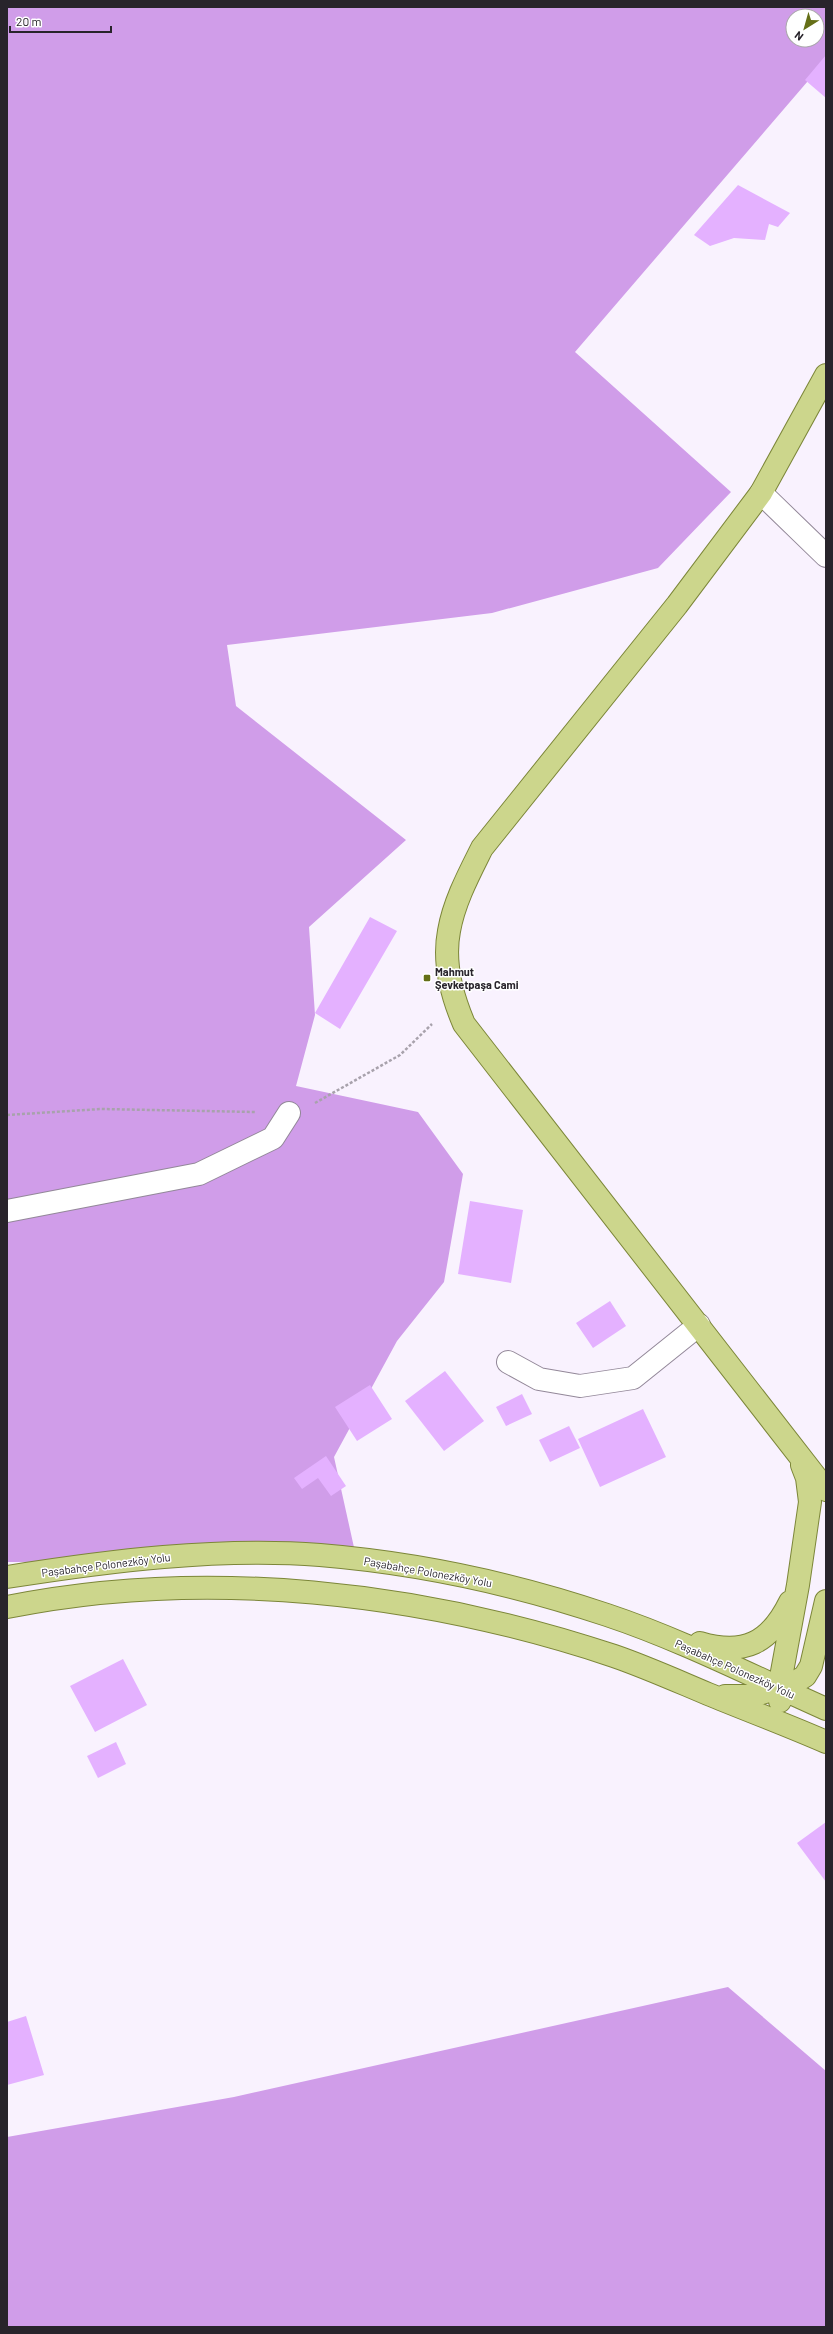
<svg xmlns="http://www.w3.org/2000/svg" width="833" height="2334" viewBox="0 0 833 2334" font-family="Barlow,sans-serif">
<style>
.forest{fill:#d09de9;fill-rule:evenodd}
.building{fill:#e4b1ff}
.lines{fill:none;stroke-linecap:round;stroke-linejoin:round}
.minor-casing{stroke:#938899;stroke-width:24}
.major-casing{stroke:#7c8639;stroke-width:24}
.path{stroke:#a8a2ac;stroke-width:2.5;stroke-dasharray:3 2;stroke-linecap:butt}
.minor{stroke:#fff;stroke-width:22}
.major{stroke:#ccd68c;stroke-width:22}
.poi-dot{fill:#656f17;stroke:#fff;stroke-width:1.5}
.labels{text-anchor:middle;stroke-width:3;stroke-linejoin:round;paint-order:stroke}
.poi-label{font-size:11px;font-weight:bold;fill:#28242b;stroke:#fff;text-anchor:start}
.street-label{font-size:11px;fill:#28242b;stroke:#fff}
</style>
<rect width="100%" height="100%" fill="#f9f2fe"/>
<path class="forest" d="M7 7H826V60L575 352 731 492 658 568 492 613 227 645 236 706 406 840 309 927 315 1015 296 1086 418 1112 463 1174 444 1282 397 1341 334 1457 357 1561 7 1562ZM793 16H817V40H793Z
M728 1987 826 2071V2327H7V2137L234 2097Z"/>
<path class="building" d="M826 55V98L805 80Z
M738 185 790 213 778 227 769 224 765 240 734 238 710 246 694 235Z
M370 917 397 931 340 1029 315 1013Z
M470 1201 523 1210 511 1283 458 1274Z
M610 1301 626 1326 593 1348 576 1323Z
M445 1371 484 1421 444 1451 405 1401Z
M370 1385 392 1419 357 1441 335 1407Z
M522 1394 532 1414 506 1426 496 1407Z
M643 1409 666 1457 600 1487 578 1439Z
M569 1426 580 1448 550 1462 539 1440Z
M326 1456 346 1486 331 1496 318 1478 302 1489 294 1478Z
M123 1659 147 1705 95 1732 70 1686Z
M116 1742 126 1764 98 1778 87 1756Z
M826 1822V1882L797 1843Z
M26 2016 44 2075 7 2085V2022Z"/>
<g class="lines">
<defs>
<path id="minor" d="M761 493 826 556
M7 1211 199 1174 273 1138 289 1113
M508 1362 539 1379 580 1386 633 1378 699 1325"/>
<path id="major" d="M826 375 761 493 677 605 482 848C469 874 454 902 449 931 443 962 452 996 464 1024L826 1490
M7 1577C108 1561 219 1547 320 1555 417 1563 515 1584 607 1615 682 1640 754 1677 826 1709
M7 1607C206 1567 422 1592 614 1656 646 1667 677 1681 708 1694 747 1710 787 1725 826 1742
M700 1643C744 1656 770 1643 790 1602
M725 1696H752L794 1683 805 1676 811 1666 826 1601
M780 1701 779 1688 798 1585 810 1502 807 1478 802 1465"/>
</defs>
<use href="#minor" class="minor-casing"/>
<use href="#major" class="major-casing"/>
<path class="path" d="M315 1103 400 1055 432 1024
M7 1115 101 1109 256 1112"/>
<use href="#minor" class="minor"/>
<use href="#major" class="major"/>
</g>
<rect class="poi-dot" x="423" y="974" width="8" height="8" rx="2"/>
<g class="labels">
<g class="poi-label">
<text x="435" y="976">Mahmut<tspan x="435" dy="13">Şevketpaşa Cami</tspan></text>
</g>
<g class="street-label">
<text transform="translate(106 1565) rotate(-7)" y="4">Paşabahçe Polonezköy Yolu</text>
<text transform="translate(428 1572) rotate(10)" y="4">Paşabahçe Polonezköy Yolu</text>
<text transform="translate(735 1669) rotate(24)" y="4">Paşabahçe Polonezköy Yolu</text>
</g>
</g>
<rect width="833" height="2334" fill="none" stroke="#28242b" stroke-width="16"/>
<g transform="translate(805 28) rotate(217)"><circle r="19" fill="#ffffff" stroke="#a9a7aa"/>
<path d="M0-3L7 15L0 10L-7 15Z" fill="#656f17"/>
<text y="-6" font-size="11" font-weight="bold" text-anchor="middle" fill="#28242b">N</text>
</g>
<path d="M10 26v6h101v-6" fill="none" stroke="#28242b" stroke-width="2"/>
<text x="16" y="26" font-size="12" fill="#28242b" stroke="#ffffff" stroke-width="3" paint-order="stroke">20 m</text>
</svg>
